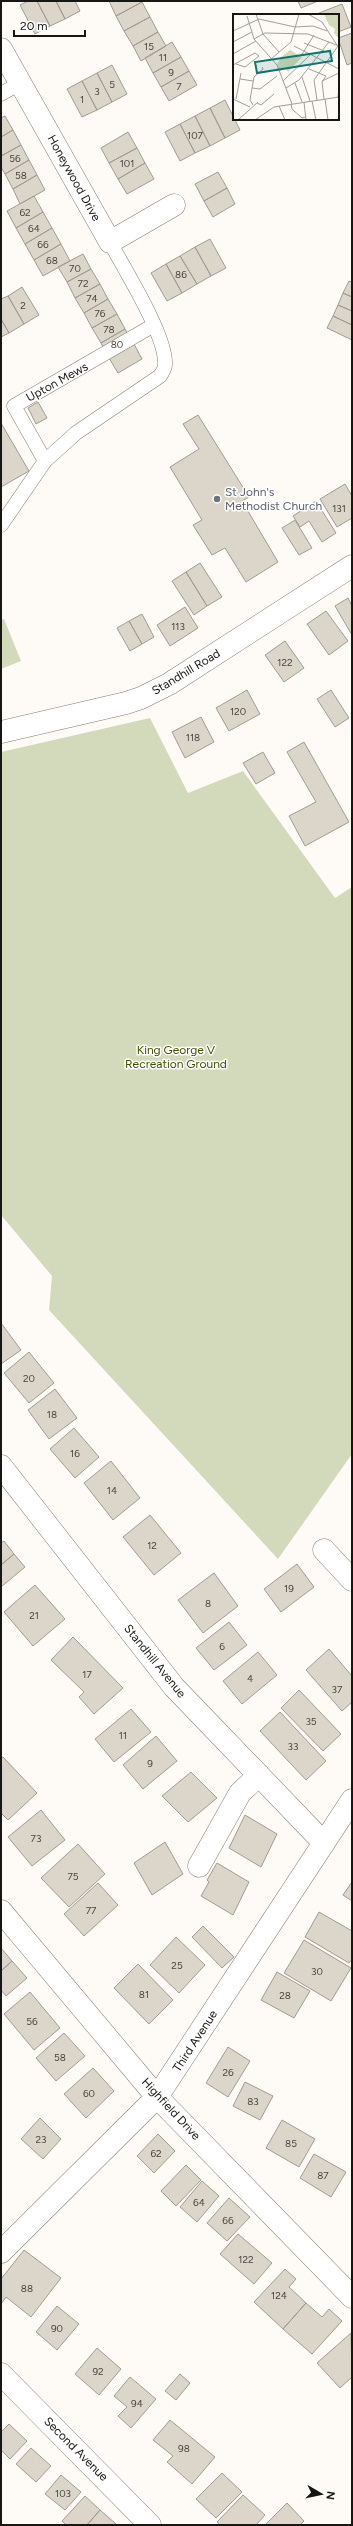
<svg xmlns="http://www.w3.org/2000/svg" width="353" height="2526" viewBox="0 0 353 2526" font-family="Figtree,sans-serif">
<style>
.green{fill:#d3dabb}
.building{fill:#dcd5ca;stroke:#a29b91}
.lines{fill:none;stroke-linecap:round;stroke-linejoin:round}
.lane-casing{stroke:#847d73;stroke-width:15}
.street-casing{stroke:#847d73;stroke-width:23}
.lane{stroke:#fff;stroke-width:14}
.street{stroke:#fff;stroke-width:22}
.worship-dot{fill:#6b7280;stroke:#fff;stroke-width:1.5}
.labels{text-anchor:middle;stroke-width:3;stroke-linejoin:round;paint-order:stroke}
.number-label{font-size:10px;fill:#494640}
.street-label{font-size:12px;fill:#181612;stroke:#fff}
.worship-label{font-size:12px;fill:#5b616d;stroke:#fff;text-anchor:start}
.park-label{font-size:12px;fill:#434d02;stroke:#fff}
.inset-road{fill:none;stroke:#a29f9b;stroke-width:1}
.view{fill:#0f766e;fill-opacity:0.15;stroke:#0f766e;stroke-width:2}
.inset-edge{fill:none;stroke:#181612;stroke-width:2}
</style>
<rect width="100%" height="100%" fill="#fefbf7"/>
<path class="green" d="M4 619 21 661 1 669V620Z
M150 718 188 793 243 771 335 898 352 887V1454L278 1559 49 1310 52 1276 1 1215V752Z"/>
<path class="building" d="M28 1H37L50 26 35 34 20 5Z
M37 1H56L65 19 50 26Z
M56 1H75L80 11 65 19Z
M109 1H141L142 2 116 16Z
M298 1H318L301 8Z
M142 2 150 17 124 31 116 16Z
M342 4 351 27 338 32V15H314Z
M150 17 158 32 133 46 124 31Z
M158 32 166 46 141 61 133 46Z
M352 33V63L347 65 338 38Z
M172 42 181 57 153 73 145 58Z
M181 57 189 71 161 87 153 73Z
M112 65 127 94 112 102 97 73Z
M189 71 197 85 169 101 161 87Z
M97 73 112 102 97 110 82 81Z
M82 81 97 110 82 117 67 89Z
M225 100 240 130 225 138 210 108Z
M210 108 225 138 210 146 195 116Z
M5 116 13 130 1 137V118Z
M195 116 210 146 195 153 180 124Z
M180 124 195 153 180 161 165 132Z
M13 130 21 145 1 156V137Z
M128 132 137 148 109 163 101 148Z
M21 145 29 160 5 174 1 167V156Z
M137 148 145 163 118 179 109 163Z
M29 160 37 175 13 189 5 174Z
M145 163 154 179 127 194 118 179Z
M218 172 227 188 204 201 195 184Z
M37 175 45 190 20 204 13 189Z
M227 188 235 204 213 217 204 201Z
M34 196 43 212 16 228 7 211Z
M43 212 52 228 25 244 16 228Z
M52 228 61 244 34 260 25 244Z
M210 239 226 268 211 276 195 247Z
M61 244 70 261 43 276 34 260Z
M195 247 211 276 197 284 180 256Z
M83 254 91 269 67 282 58 267Z
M180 256 197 284 182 293 166 264Z
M166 264 182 293 167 301 151 273Z
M91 269 100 284 75 298 67 282Z
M349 281 352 282V297L343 293Z
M100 284 108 299 84 313 75 298Z
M22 287 39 315 24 324 8 296Z
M343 293 352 297V311L338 305Z
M8 296 24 324 9 333 1 319V299Z
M108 299 117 314 92 328 84 313Z
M338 305 352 311V325L333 316Z
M117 314 125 329 101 343 92 328Z
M333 316 352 325V340L327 328Z
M1 319 9 333 1 337Z
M125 329 134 344 109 358 101 343Z
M134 344 142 359 118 373 109 358Z
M38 402 47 418 36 424 28 408Z
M198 415 249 497 242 501 278 562 246 582 225 548 212 555 193 525 202 520 170 467 199 449 183 424Z
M1 423 29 471 1 487Z
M345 484 352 496V518L337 527 320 499Z
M316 501 336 533 322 542 309 521 300 527 293 516Z
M295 520 312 548 299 555 282 528Z
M200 563 222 597 207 606 186 572Z
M186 572 207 606 194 615 172 581Z
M348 598 352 606V635L335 606Z
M185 607 198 628 170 646 157 625Z
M326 611 348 641 329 655 307 624Z
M142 614 154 637 142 644 129 621Z
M129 621 142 644 130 651 117 628Z
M285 641 304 668 284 682 265 655Z
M247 690 260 714 229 731 216 708Z
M331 690 349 718 335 727 317 699Z
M201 717 214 742 185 758 172 732Z
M304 742 349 822 305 846 289 816 316 802 287 752Z
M263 752 275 773 256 784 243 763Z
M1 1323 21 1350 1 1364Z
M29 1352 54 1383 29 1403 4 1373Z
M55 1389 77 1418 49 1439 28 1410Z
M74 1428 99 1457 75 1478 50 1449Z
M111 1461 140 1498 113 1520 84 1483Z
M150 1515 181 1553 154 1575 123 1537Z
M4 1541 14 1554 1 1565V1543Z
M14 1554 25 1567 1 1587V1565Z
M297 1564 314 1587 281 1612 264 1589Z
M214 1573 238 1606 203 1633 178 1600Z
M35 1585 65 1619 33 1646 4 1612Z
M229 1622 247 1645 214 1670 196 1648Z
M73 1637 123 1688 94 1714 79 1697 84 1692 51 1660Z
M329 1649 352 1676V1702L342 1711 306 1670Z
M258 1652 277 1675 242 1704 223 1681Z
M299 1690 341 1734 323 1751 281 1708Z
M131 1709 151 1732 114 1762 95 1739Z
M280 1712 326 1761 306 1780 260 1731Z
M156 1736 177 1761 143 1789 123 1765Z
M3 1757 37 1793 8 1820 1 1813V1758Z
M191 1772 217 1798 188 1822 162 1796Z
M41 1810 65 1840 32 1866 8 1837Z
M245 1815 277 1834 261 1867 229 1848Z
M165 1842 183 1874 152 1895 134 1863Z
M78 1844 105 1874 69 1907 41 1878Z
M217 1863 249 1882 233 1915 201 1896 209 1882 207 1880Z
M352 1882V1901L343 1895Z
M98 1883 118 1905 84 1936 64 1914Z
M319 1912 352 1931V1959L349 1963 305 1937Z
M203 1926 234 1957 222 1968 192 1937Z
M176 1937 205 1965 179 1993 150 1965Z
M304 1940 351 1968 331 2001 284 1973Z
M1 1948 12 1961 1 1971Z
M12 1961 27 1978 6 1996 1 1990V1971Z
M138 1964 173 2000 149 2024 114 1988Z
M277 1972 310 1991 294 2018 261 2000Z
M30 1992 60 2028 34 2050 4 2014Z
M64 2033 85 2056 56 2081 36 2058Z
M228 2047 250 2061 228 2097 206 2083Z
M93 2068 114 2091 86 2118 64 2094Z
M245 2082 273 2096 260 2120 233 2106Z
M40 2118 61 2139 43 2159 21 2139Z
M282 2120 315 2139 299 2167 266 2148Z
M158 2134 175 2151 154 2173 137 2156Z
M314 2154 346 2172 331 2197 300 2178Z
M186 2165 201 2180 176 2206 161 2191Z
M202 2181 219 2196 197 2222 180 2207Z
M229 2198 250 2217 227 2241 207 2223Z
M238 2234 272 2263 254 2284 220 2254Z
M24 2250 61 2278 31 2317 6 2297 1 2304V2279Z
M285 2269 296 2279 289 2287 306 2303 283 2329 254 2302Z
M306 2303 322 2317 329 2309 342 2321 312 2354 283 2329Z
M57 2306 79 2324 57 2350 36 2332Z
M351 2333 352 2377 340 2388 317 2363Z
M97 2348 121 2369 99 2395 75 2374Z
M180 2374 190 2383 176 2400 165 2391Z
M130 2377 156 2399 131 2428 118 2416 127 2407 114 2396Z
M170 2420 215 2457 192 2484 167 2462 173 2456 153 2440Z
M9 2424 27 2441 10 2459 1 2450V2432Z
M31 2448 51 2466 36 2482 16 2464Z
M222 2473 242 2492 216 2518 196 2499Z
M61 2475 81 2492 65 2510 45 2494Z
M243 2495 265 2515 256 2525H220L217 2522Z
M85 2496 100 2510 87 2525H66L62 2521Z
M287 2503 304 2521 300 2525H265Z
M100 2510 116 2524 115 2525H87Z"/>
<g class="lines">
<defs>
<path id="lane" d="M1 94 20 83
M45 461 14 406 154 325
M1 525 45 461 76 433 160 376C162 373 165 368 165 365 167 336 124 269 110 242"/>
<path id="street" d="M1 49 110 242 174 205
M1 732 126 703 141 698 169 684 352 566
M1 1466 174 1687 324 1843
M324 1550 352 1580
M199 1866 240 1793 259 1775
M1 1911 157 2097 352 2297
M1 2252 157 2097 352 1800
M1 2374 150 2525"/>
</defs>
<use href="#lane" class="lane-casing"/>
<use href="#street" class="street-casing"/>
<use href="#lane" class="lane"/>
<use href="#street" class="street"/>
</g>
<circle class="worship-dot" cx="217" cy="499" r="4"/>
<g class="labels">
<g class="number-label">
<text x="149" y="50">15</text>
<text x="163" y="61">11</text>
<text x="171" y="76">9</text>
<text x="112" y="88">5</text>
<text x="179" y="90">7</text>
<text x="97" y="95">3</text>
<text x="82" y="103">1</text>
<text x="195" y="139">107</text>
<text x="15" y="162">56</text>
<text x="127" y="167">101</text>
<text x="21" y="179">58</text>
<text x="25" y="216">62</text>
<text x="34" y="232">64</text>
<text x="43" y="248">66</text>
<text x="52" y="264">68</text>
<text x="75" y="272">70</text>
<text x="181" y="278">86</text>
<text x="83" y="287">72</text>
<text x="92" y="302">74</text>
<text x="23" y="309">2</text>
<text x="100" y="317">76</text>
<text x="109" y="333">78</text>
<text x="117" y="348">80</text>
<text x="339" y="512">131</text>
<text x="178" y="630">113</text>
<text x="285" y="666">122</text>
<text x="238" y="715">120</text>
<text x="193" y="741">118</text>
<text x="29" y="1382">20</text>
<text x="52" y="1418">18</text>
<text x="75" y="1457">16</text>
<text x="112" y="1494">14</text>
<text x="152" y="1549">12</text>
<text x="289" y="1592">19</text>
<text x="208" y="1607">8</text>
<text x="34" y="1619">21</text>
<text x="222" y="1650">6</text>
<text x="87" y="1678">17</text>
<text x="250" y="1682">4</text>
<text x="337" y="1693">37</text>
<text x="311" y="1725">35</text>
<text x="123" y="1739">11</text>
<text x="293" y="1750">33</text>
<text x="150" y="1767">9</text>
<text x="36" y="1842">73</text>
<text x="73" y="1880">75</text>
<text x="91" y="1914">77</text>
<text x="177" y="1969">25</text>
<text x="317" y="1975">30</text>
<text x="144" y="1998">81</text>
<text x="285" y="1999">28</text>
<text x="32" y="2025">56</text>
<text x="60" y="2061">58</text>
<text x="228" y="2076">26</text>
<text x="89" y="2097">60</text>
<text x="253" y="2105">83</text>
<text x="41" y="2143">23</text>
<text x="291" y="2147">85</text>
<text x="156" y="2157">62</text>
<text x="323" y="2179">87</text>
<text x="199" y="2206">64</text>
<text x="228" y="2224">66</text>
<text x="246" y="2263">122</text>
<text x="27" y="2292">88</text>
<text x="279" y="2299">124</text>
<text x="57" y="2332">90</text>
<text x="98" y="2375">92</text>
<text x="137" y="2407">94</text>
<text x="184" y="2452">98</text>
<text x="63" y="2497">103</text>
</g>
<g class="street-label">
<text transform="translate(74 178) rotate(61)" y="4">Honeywood Drive</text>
<text transform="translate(57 382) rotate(-29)" y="4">Upton Mews</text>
<text transform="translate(186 672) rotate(-31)" y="4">Standhill Road</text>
<text transform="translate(155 1661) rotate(51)" y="4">Standhill Avenue</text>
<text transform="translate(195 2041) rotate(-57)" y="4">Third Avenue</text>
<text transform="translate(171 2109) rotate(47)" y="4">Highfield Drive</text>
<text transform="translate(76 2449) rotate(45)" y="4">Second Avenue</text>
</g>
<g class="worship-label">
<text x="225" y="496">St John's<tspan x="225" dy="14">Methodist Church</tspan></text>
</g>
<g class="park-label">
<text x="176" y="1054">King George V<tspan x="176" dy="14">Recreation Ground</tspan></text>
</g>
</g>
<g transform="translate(233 14)">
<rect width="106" height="106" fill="#fefbf7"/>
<path d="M91 0H106V25L101 19 102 15 96 11ZM57 36 69 43 55 58 53 55 46 57 44 51 48 43Z" fill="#d3dabb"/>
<path class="inset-road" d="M23 0 30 20 46 38M75 0 89 8 104 31M14 2 21 25 44 51 59 90M0 17 26 5 62 13 80 12 94 17M21 25 32 19 75 20 106 32M0 28 19 18M71 29 91 37M61 32 106 55M0 40 23 27M68 42 81 21M38 45 58 28 66 0M0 51 22 39 26 42 12 53 3 50M76 55 93 62 89 68 91 85M69 63 77 87M7 65 20 67M50 67 77 41M89 67 106 59M62 69 69 88M19 74 27 75 44 62M53 74 66 66 96 28M105 83 106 71M0 85 17 93M3 85 8 59M92 85 95 106M84 86 81 66 105 32M79 87 83 106M71 88 73 106M24 89 28 91 41 80M58 90 59 95 69 104 73 103M20 91 17 86 21 63 30 55 29 53M46 92 52 106M5 106 25 88M22 106 41 93 106 83"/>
<path class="view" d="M97 37 99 47 24 59 22 48Z"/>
<rect width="106" height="106" class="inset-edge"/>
</g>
<rect width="353" height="2526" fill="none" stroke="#181612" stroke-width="4"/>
<g transform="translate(321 2494) rotate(99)" stroke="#ffffff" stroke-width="3" paint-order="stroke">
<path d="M0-3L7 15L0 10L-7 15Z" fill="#181612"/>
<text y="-6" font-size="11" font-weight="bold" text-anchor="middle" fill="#181612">N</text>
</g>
<path d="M14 30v6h71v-6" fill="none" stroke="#181612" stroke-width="2"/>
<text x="20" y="30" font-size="12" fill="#181612" stroke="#ffffff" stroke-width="3" paint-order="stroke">20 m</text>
</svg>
